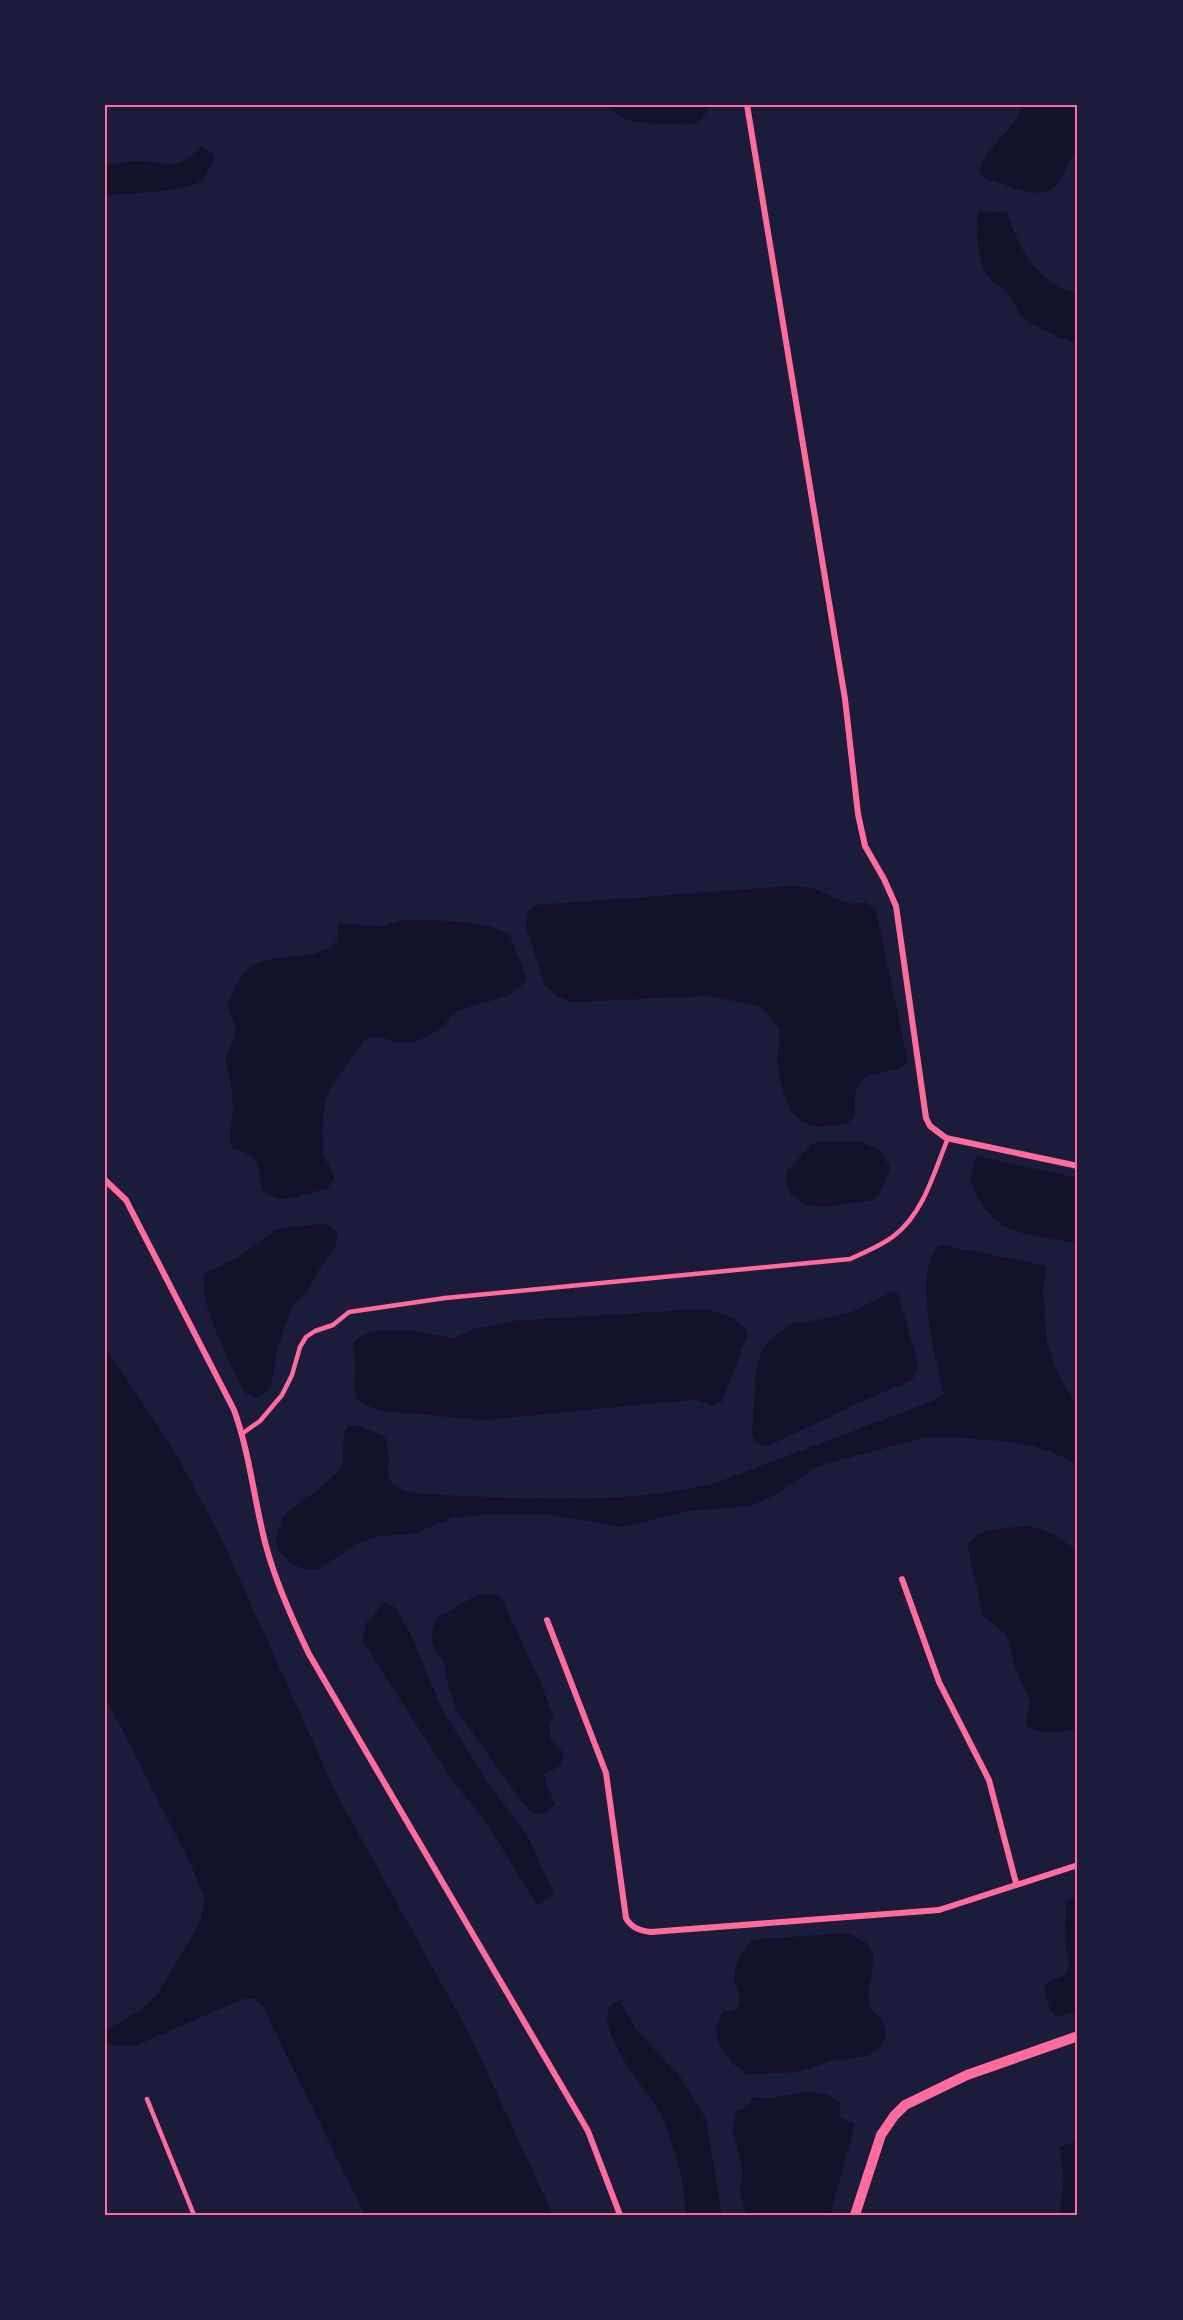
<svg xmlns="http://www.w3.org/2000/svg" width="1183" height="2320" viewBox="0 0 1183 2320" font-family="Barlow,sans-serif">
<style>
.water{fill:#12122b}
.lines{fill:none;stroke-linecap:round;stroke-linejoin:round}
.service{stroke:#ff6b9d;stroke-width:4.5}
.minor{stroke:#ff6b9d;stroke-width:6}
.tertiary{stroke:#ff6b9d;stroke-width:10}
.neatline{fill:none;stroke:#ff6b9d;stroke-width:2}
</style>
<rect width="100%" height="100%" fill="#1b1b3a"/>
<path class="water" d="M606 105H710C706 112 703 120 695 123 688 126 679 124 672 124 647 123 623 125 606 105Z
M1023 105H1078V145L1060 181 1052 190 1041 193 1023 191 987 179 979 172 984 158 1015 121Z
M201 147 208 150 215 156C211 165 207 177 198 183 180 193 127 193 105 195V165C116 164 128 161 139 161 169 163 177 171 201 147Z
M979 211 1007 213C1021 253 1035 280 1078 295V343C1064 340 1028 325 1020 314 1015 307 1014 299 1008 293 1002 286 993 283 987 275 979 262 973 225 979 211Z
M791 886C799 887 808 887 815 889 834 896 844 908 865 902L876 911 908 1062C897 1077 867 1066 857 1087 853 1096 856 1107 855 1117L846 1124 819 1127 811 1126 798 1119 790 1110 780 1081 777 1062 780 1031 769 1015 758 1005 706 996 575 1002 560 998 545 986 526 927 528 912 537 905Z
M400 920C426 921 490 918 510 936 512 939 524 972 527 979 509 1004 481 999 456 1012 449 1017 447 1024 440 1029 433 1034 415 1043 405 1043 390 1044 381 1031 365 1040L330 1088 325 1102 322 1128 323 1155 335 1177 327 1189C317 1190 285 1201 278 1199 273 1198 268 1194 264 1192 255 1167 264 1157 233 1148L230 1141 233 1106 231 1084 225 1059 234 1037 235 1025 227 1005 228 1002C234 991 239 977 248 969 271 949 320 965 337 940L338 926 340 923 382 927Z
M822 1141 862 1142 880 1151 890 1167 881 1191 874 1200 823 1207 805 1204 791 1195 786 1185 787 1171 812 1144Z
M976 1156 1078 1178V1243C1027 1235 989 1236 970 1179Z
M322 1224 329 1225 337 1232V1240L334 1250 318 1271 307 1291 292 1307 277 1349 271 1386 266 1392 257 1397 246 1394C232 1365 197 1304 205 1274L239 1257 271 1233 282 1228Z
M941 1245 1047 1266 1043 1291 1047 1342 1056 1370 1078 1409V1465C1040 1443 1017 1442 975 1439 959 1438 945 1436 929 1437L820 1465 775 1495 750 1506 688 1511 621 1527 554 1515 493 1514 452 1518 413 1534 378 1536 356 1544 319 1569 312 1570 301 1568 290 1563 277 1549 276 1539 283 1516 324 1485 337 1472 343 1462 344 1431 349 1425H356L384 1436C398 1463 370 1486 419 1494 516 1498 617 1506 713 1484L935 1400 944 1394C936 1365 911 1262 941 1245Z
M891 1292 898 1294 919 1368 911 1381 878 1394 768 1446 757 1443 752 1434 756 1371 762 1349 769 1341 793 1323H805L851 1312Z
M702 1309C720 1312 738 1316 748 1333L722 1402 711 1405 697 1400 667 1402 485 1420 381 1411 358 1401 354 1387 356 1365 352 1347 358 1338 370 1332 381 1330 411 1331 453 1338 474 1329 512 1321Z
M105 1347 176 1454 221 1538 336 1793 471 2037 553 2215H365L263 2007 254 1999H243L137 2045 113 2046 105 2043V2031L142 2009 159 1992 200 1922 205 1899 191 1865 105 1696Z
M1025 1526C1048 1528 1062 1538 1078 1554V1729C1059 1732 1044 1735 1027 1726 1025 1716 1031 1710 1030 1701L1014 1664 1007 1638 1003 1632 983 1615 968 1548C972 1527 1007 1529 1025 1526Z
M479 1594 497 1595 502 1599 539 1679 554 1718 550 1723V1739L562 1751 564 1757 558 1767 545 1774V1780L555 1804 544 1814 533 1812 524 1805 457 1711 449 1689 443 1660 436 1651 432 1640V1629L437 1618Z
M386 1602 397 1609 414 1642 443 1711 489 1785 528 1837 554 1894 537 1905 482 1816 454 1783 362 1640 366 1623C374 1616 379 1607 386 1602Z
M1078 1896V2011L1058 2017C1051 2012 1048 2005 1046 1997 1039 1976 1065 1983 1069 1967 1071 1960 1065 1952 1065 1944 1064 1930 1066 1915 1066 1901Z
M848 1933 867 1943 873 1953 872 1977 868 1989 870 2007 882 2021 886 2032 885 2038 878 2048 867 2056 832 2061 798 2072 747 2074 733 2064 719 2045 715 2028 723 2012 734 2010 739 2006C742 1996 737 1991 735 1982 732 1967 743 1950 752 1940Z
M620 2000 636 2030 681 2078 706 2119 722 2215H686C685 2182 675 2148 662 2117 653 2096 578 2016 620 2000Z
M807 2092C821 2093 831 2094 841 2103L839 2117 855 2124 830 2215H746L740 2190 743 2173 733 2130 736 2113 746 2107 754 2097 772 2098Z
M1078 2141V2215H1060L1064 2178 1060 2147Z"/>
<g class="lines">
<path class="service" d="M243 1433 260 1421 282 1395 292 1375 300 1347 306 1337 315 1331 333 1325 349 1312 445 1298 850 1259C865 1252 883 1245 895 1235 924 1212 934 1172 948 1138
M147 2099 194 2215"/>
<path class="minor" d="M747 105 845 699 858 814 865 846 884 879 896 906 926 1118 930 1126 946 1138 1078 1166
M105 1180 126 1200 234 1410C250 1454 254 1501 266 1546 276 1583 292 1619 309 1654L588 2131 620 2215
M902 1579 939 1682 989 1780 1016 1883
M547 1620 606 1773 626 1918C631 1928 641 1931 651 1932L939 1910 1078 1865"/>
<path class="tertiary" d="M855 2215 881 2135 894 2116 905 2105 967 2075 1078 2036"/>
</g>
<rect width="1183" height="2320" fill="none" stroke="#1b1b3a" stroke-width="213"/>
<rect x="106" y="106" width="970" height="2108" class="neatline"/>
</svg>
